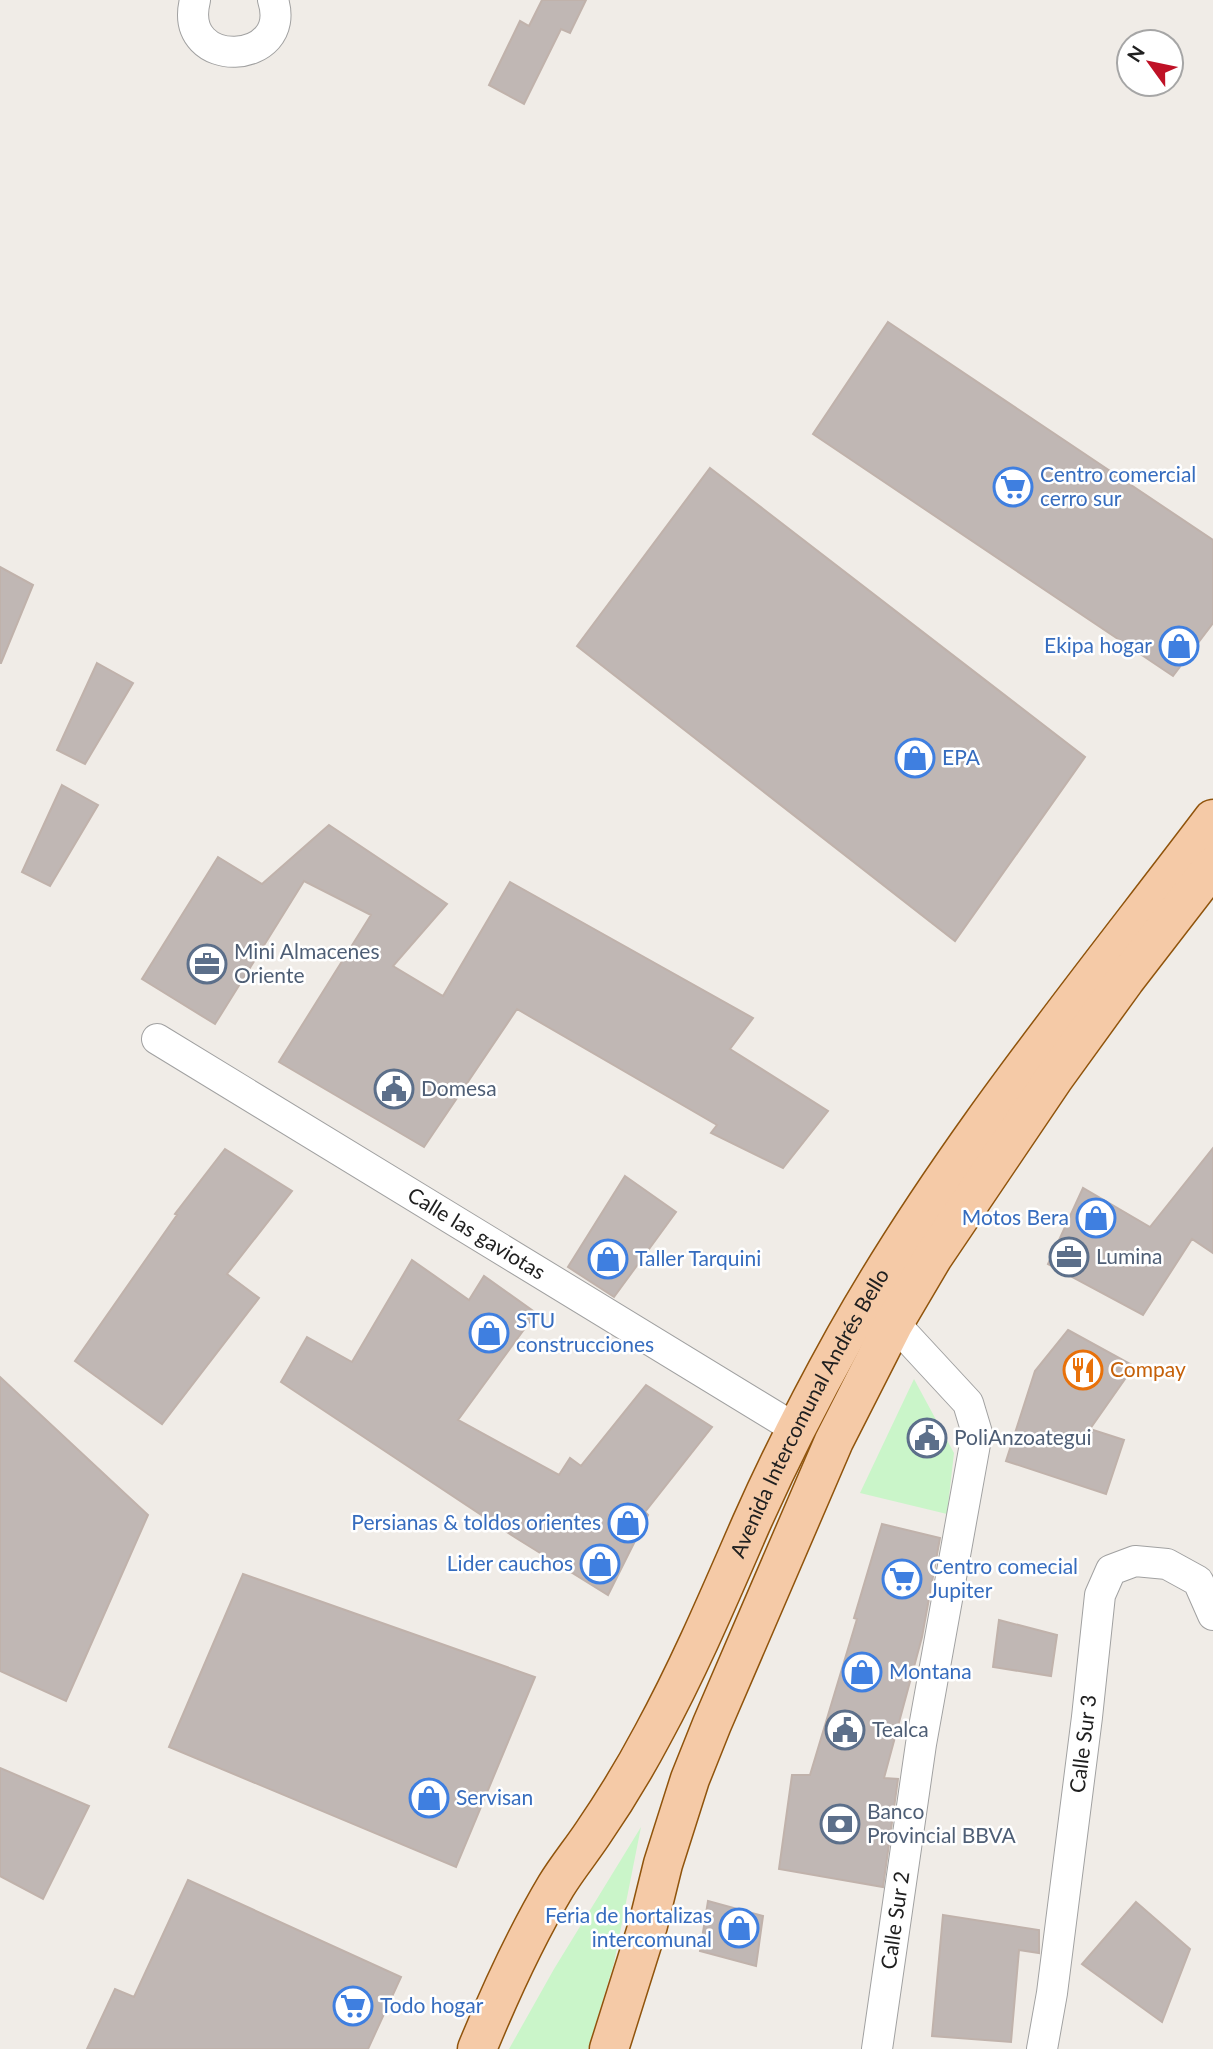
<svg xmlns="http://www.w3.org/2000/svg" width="1213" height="2049" viewBox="0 0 1213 2049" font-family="Lato,sans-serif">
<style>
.park{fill:#caf5c9}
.building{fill:#c0b7b4;stroke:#c0b2ab;stroke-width:2}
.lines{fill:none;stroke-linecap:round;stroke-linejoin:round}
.minor-casing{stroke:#a1a1a1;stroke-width:32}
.major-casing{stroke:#90540c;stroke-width:41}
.minor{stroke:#fff;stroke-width:30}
.major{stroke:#f5caa7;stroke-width:38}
.labels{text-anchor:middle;stroke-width:5;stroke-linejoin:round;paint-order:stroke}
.shop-label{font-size:21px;fill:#366cbe;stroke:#fff;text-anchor:start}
.service-label{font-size:21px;fill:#4e5e75;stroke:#fff;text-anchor:start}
.street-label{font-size:21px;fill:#202020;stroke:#fff}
.food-label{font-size:21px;fill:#c56008;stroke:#fff;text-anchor:start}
</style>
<rect width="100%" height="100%" fill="#f0ece7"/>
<path class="park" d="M914 1379 954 1453 947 1514 860 1493Z
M641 1827 614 1963 588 2049H509L554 1969Z"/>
<path class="building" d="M542 0H586L570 33 561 29 524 104 489 85 520 21 529 26Z
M888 322 1213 540V623L1173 676 813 434Z
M710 468 1085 757 955 941 577 646Z
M0 567 33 585 1 663H0Z
M97 663 133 683 85 764 57 750Z
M62 785 98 805 50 886 22 872Z
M329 825 447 904 393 966 443 996 510 882 753 1018 730 1049 828 1111 783 1168 711 1133 717 1125 517 1009 424 1147 279 1062 371 915 304 881 215 1024 142 979 218 857 262 884Z
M1213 1148V1253L1192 1239 1143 1315 1048 1264 1083 1188 1150 1227Z
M225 1149 292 1191 227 1274 259 1298 162 1424 75 1361 177 1215 175 1214Z
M625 1176 676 1212 614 1297 568 1267Z
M412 1260 469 1300 484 1276 536 1313 458 1420 559 1475 570 1458 581 1466 646 1385 712 1427 645 1512 648 1515 608 1595 516 1538 281 1382 307 1337 352 1362Z
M1068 1330 1134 1366 1090 1429 1124 1440 1106 1494 1006 1461 1035 1371Z
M0 1377 148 1515 66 1701 0 1671Z
M882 1524 940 1538 922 1637 884 1778 898 1779 883 1887 779 1869 792 1775H810L857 1619 854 1618Z
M243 1574 535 1677 456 1867 169 1747Z
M999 1620 1057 1635 1051 1676 993 1667Z
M0 1768 89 1806 43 1899 0 1876Z
M188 1880 401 1977 368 2049H87L115 1989 134 1997Z
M708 1901 763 1916 756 1966 700 1951Z
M1136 1902 1190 1949 1162 2022 1082 1964Z
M943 1915 1039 1930V1953L1019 1950 1011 2042 932 2036Z"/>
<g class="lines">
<defs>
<g id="minor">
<path d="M195 0C177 72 294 66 273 0"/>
<path id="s1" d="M157 1039 796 1429"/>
<path id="s2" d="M877 2049 921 1744 977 1433 968 1403 894 1323"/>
<path id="s3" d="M1042 2049 1052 1993 1087 1717 1100 1595 1111 1570 1135 1561 1167 1564 1198 1581 1213 1615"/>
</g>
<g id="major">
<path id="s4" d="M477 2049C500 1993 525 1938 556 1886 567 1868 581 1851 593 1833 615 1801 635 1768 653 1734 690 1666 720 1595 751 1524 779 1461 811 1398 845 1337 949 1152 1085 988 1213 819"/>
<path d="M609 2049 648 1925 663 1864 690 1779 712 1724 834 1441 894 1323 933 1257 1054 1078 1125 980 1213 866"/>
</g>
</defs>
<use href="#minor" class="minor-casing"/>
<use href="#major" class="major-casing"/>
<use href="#minor" class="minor"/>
<use href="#major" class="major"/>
</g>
<defs>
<symbol id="supermarket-ring" viewBox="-11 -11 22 22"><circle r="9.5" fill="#fff" stroke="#3f7fe0" stroke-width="1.5"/><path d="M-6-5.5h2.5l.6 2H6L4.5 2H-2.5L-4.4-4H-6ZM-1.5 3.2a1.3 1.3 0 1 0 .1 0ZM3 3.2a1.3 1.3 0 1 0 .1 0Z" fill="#3f7fe0"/></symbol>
<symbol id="shop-ring" viewBox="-11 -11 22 22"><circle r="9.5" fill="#fff" stroke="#3f7fe0" stroke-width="1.5"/><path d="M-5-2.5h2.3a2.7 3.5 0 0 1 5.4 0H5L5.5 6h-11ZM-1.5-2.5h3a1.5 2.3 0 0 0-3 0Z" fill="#3f7fe0"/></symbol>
<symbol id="office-ring" viewBox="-11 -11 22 22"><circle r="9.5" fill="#fff" stroke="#5c6f8a" stroke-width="1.5"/><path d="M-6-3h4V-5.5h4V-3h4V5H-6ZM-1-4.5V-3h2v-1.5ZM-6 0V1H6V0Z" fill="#5c6f8a"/></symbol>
<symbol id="civic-ring" viewBox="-11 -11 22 22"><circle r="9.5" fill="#fff" stroke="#5c6f8a" stroke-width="1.5"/><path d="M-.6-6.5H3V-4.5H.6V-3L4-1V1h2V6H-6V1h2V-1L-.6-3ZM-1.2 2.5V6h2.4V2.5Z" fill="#5c6f8a"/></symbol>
<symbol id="restaurant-ring" viewBox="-11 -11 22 22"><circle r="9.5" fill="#fff" stroke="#e8710a" stroke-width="1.5"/><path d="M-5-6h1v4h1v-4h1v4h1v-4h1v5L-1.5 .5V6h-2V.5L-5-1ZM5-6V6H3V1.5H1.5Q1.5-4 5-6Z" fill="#e8710a"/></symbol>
<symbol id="bank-ring" viewBox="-11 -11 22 22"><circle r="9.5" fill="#fff" stroke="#5c6f8a" stroke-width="1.5"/><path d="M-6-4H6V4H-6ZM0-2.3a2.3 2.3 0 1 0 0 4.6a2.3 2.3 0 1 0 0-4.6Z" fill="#5c6f8a"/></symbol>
</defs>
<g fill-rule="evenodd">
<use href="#supermarket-ring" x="991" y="465" width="44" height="44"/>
<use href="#shop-ring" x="1157" y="624" width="44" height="44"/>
<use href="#shop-ring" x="893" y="736" width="44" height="44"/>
<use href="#office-ring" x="185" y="942" width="44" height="44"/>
<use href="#civic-ring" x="372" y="1067" width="44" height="44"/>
<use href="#shop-ring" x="1074" y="1196" width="44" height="44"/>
<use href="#office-ring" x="1047" y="1235" width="44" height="44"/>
<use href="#shop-ring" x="586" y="1237" width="44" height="44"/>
<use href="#shop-ring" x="467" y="1311" width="44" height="44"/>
<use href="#restaurant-ring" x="1061" y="1348" width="44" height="44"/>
<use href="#civic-ring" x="905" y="1416" width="44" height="44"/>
<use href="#shop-ring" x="606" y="1501" width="44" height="44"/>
<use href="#shop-ring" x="578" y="1542" width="44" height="44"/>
<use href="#supermarket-ring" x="880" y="1557" width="44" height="44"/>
<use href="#shop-ring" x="840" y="1650" width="44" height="44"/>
<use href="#civic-ring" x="823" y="1708" width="44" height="44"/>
<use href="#shop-ring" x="407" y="1776" width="44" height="44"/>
<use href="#bank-ring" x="818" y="1802" width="44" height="44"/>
<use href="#shop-ring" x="717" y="1906" width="44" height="44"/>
<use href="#supermarket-ring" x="331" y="1984" width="44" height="44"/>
</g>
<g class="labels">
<g class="shop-label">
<text x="1040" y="482">Centro comercial<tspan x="1040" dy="24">cerro sur</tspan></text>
<text x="1152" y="653" text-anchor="end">Ekipa hogar</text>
<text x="942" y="765">EPA</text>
<text x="1069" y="1225" text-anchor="end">Motos Bera</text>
<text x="635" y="1266">Taller Tarquini</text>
<text x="516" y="1328">STU<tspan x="516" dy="24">construcciones</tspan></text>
<text x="601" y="1530" text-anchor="end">Persianas &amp; toldos orientes</text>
<text x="573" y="1571" text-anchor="end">Lider cauchos</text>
<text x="929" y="1574">Centro comecial<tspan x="929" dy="24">Jupiter</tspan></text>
<text x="889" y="1679">Montana</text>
<text x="456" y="1805">Servisan</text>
<text x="712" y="1923" text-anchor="end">Feria de hortalizas<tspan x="712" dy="24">intercomunal</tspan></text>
<text x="380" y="2013">Todo hogar</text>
</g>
<g class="service-label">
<text x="234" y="959">Mini Almacenes<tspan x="234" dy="24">Oriente</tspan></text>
<text x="421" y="1096">Domesa</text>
<text x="1096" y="1264">Lumina</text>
<text x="954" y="1445">PoliAnzoategui</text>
<text x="872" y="1737">Tealca</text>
<text x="867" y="1819">Banco<tspan x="867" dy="24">Provincial BBVA</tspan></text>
</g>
<g class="street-label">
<text dy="7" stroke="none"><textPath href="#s1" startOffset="374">Calle las gaviotas</textPath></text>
<text dy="7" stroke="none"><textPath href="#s4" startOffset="719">Avenida Intercomunal Andrés Bello</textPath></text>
<text dy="7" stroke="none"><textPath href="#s3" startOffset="308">Calle Sur 3</textPath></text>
<text dy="7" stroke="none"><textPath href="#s2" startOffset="130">Calle Sur 2</textPath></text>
</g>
<g class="food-label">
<text x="1110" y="1377">Compay</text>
</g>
</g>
<g transform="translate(1150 63) rotate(303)"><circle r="33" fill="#ffffff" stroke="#a6a6a6" stroke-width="2"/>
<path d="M0-5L12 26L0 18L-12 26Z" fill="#bf1126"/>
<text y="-10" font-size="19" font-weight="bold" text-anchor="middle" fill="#202020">N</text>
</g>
</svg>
